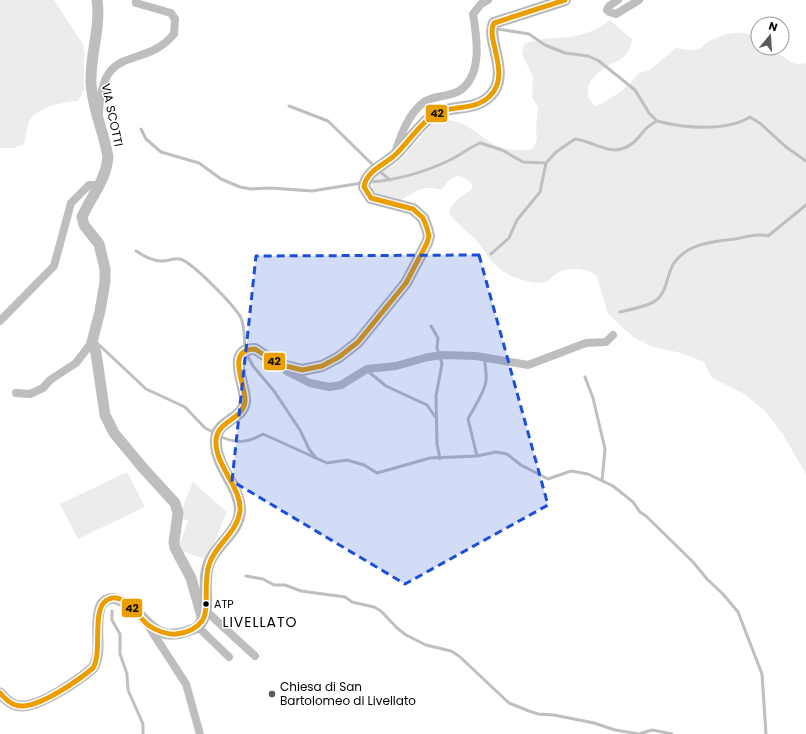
<svg xmlns="http://www.w3.org/2000/svg" width="806" height="734" viewBox="0 0 806 734" font-family="Poppins,sans-serif">
<style>
.green{fill:#ececec}
.lines{fill:none;stroke-linecap:round;stroke-linejoin:round}
.stream{stroke:#bfbfbf;stroke-width:3}
.minor{stroke:#bebebe;stroke-width:8}
.tertiary{stroke:#bebebe;stroke-width:11}
.secondary{stroke:#b8b8b8;stroke-width:12}
.bus-1-casing{stroke:#fff;stroke-width:8}
.bus-1{stroke:#eb9e00;stroke-width:5}
.marked{fill:#1d4ed8;fill-opacity:0.2;stroke:#1d4ed8;stroke-width:3;stroke-dasharray:8 5;stroke-linejoin:round}
.bus-dot{fill:#000;stroke:#fff;stroke-width:1.5}
.poi-dot{fill:#595959;stroke:#fff;stroke-width:1.5}
.labels{text-anchor:middle;stroke-width:3;stroke-linejoin:round;paint-order:stroke}
.bus-label{font-size:11px;fill:#000;stroke:#fff;text-anchor:start}
.street-label{font-size:12px;fill:#000;stroke:#fff}
.poi-label{font-size:12px;fill:#000;stroke:#fff;text-anchor:start}
.quarter-label{font-size:14px;letter-spacing:1px;fill:#000;stroke:#fff}
.line-badge{stroke:#fff;stroke-width:1.5}
.pale-badge-label{font-size:11px;text-anchor:middle;font-weight:bold;fill:#111}
</style>
<rect width="100%" height="100%" fill="#fff"/>
<path class="green" d="M0 0H54L84 46V91L78 101C65 101 34 108 29 122 26 129 26 137 24 144L14 148H0Z
M610 20 632 39C629 60 618 59 603 69 596 74 592 79 588 86V97L595 106 605 102 624 89 639 73 650 70 676 48C683 49 690 51 698 49 701 48 705 44 708 42 724 33 742 28 758 39V48C761 48 765 47 768 48 780 50 789 68 806 63V474L782 433 765 411 746 395 711 377 704 362 681 353 653 347 633 337 608 314 597 277C589 268 570 267 559 272 552 276 548 284 538 283 520 281 501 274 490 259 484 252 481 245 475 239 467 231 456 223 449 213 451 201 463 196 472 189V184C457 170 452 177 441 190 421 184 415 193 399 201L376 193 372 190C372 183 375 178 379 173 383 169 388 169 393 166 409 153 422 135 435 120 458 117 471 128 488 141 500 150 517 151 532 149L537 140 536 129 538 107 532 97 533 76 522 55 524 44C557 32 578 45 610 20Z
M127 472 145 507 78 539 60 504Z
M193 482 227 512 207 560 182 551 180 543 188 521 182 518 181 511Z"/>
<g class="lines">
<path class="stream" d="M498 29 529 34 545 45 565 53 588 56 599 61 635 90 649 113 657 121
M289 106 328 121 374 166
M141 129 146 139 161 152 199 163 221 179 240 187 251 189 271 188 312 191 362 183
M378 170 390 180
M370 182C397 180 425 172 450 160 460 155 469 148 480 143L502 150 523 162 546 163 556 152 575 139C597 142 613 160 634 142 643 134 644 127 657 121 683 128 726 132 750 117L761 124 786 147 806 161
M136 251C144 256 152 261 162 261 168 261 173 258 180 259 192 262 235 306 241 318 245 327 244 338 245 348
M491 254 509 238 517 220 540 192 546 163
M620 312C628 310 649 306 655 301 668 292 666 275 674 263 688 243 712 242 735 239 746 237 756 233 768 236L806 205
M431 326 438 338 437 348 442 364 436 396 437 444 440 459
M96 342 146 389 185 407 205 428 215 433
M246 353 253 366 274 391 300 430 309 449 316 458
M370 373 386 386 427 405 436 418
M585 377 593 398 605 449 602 481
M219 436C237 444 247 443 263 434L327 463 347 460 364 465 377 473 430 458 477 456 496 452 507 454 521 465 548 479 571 471 588 474 613 486 633 502 640 512 646 516 693 562 707 579 723 594 738 612 762 674 766 734
M477 456 468 419C474 407 484 394 486 381 487 375 485 368 485 362
M246 576 263 579 274 585H285L301 591 345 597 352 602 374 607 381 611 396 627 406 635 426 645 451 651 459 656 509 703 529 711 538 714 554 715 594 723 615 730 639 734 652 730 672 734
M112 611V620L120 634V654L127 674 128 690 143 724V734"/>
<path class="minor" d="M618 0 609 6 607 10 609 12 616 14 639 0
M99 113C102 40 142 72 174 34L175 19 171 13 136 3V0
M395 153C401 135 408 114 424 102 434 95 449 97 459 91 483 76 477 38 473 14L481 4 488 0
M0 321 54 266 71 203 89 185H95L98 189
M282 367 288 372 310 383 329 387 341 385 367 369 396 366 428 357 444 355 476 356 528 365 586 343 606 342 613 335
M16 393 30 394 43 388 50 380 76 363 92 342
M206 611 255 656
M149 627 186 684 200 734
M198 627 229 657"/>
<path class="tertiary" d="M97 0C101 28 90 54 91 82 92 108 104 132 108 157 106 181 91 196 82 217L84 225 99 244 105 269V282L100 311 92 342 96 353 105 415 114 433 143 468 175 503 178 513 174 542 175 548 191 578 203 620
M0 693C5 699 13 706 21 706 40 707 79 680 93 668 103 651 94 627 100 608 102 601 109 597 116 599 151 609 146 651 198 627"/>
<path class="secondary" d="M198 627C214 607 200 586 209 563 217 543 240 532 240 509 239 486 217 468 216 444 214 419 242 422 245 402 247 387 224 349 255 349L278 364 302 370 322 366 339 357 358 342 406 283 427 243 429 236 427 228 423 218 413 209 371 198 364 187C366 171 384 165 395 155 406 145 423 120 435 114 453 104 473 112 490 96 512 74 485 39 494 23L565 0"/>
<defs>
<path id="bus-1" d="M0 693C5 699 13 706 21 706 40 707 79 680 93 668 103 652 91 609 107 600 123 590 138 617 148 625 155 630 167 635 176 634 186 633 196 629 202 621 210 610 203 582 209 565 215 544 237 534 240 511 242 489 217 467 216 444 214 421 242 421 245 402 247 387 224 349 255 349L278 364 302 370 322 366 339 357 358 342 406 283 427 243 429 236 427 228 423 218 413 209 371 198 364 187C366 171 384 165 395 155 406 145 423 120 435 114 453 104 473 112 490 96 512 74 485 39 494 23L565 0"/>
</defs>
<use href="#bus-1" class="bus-1-casing"/>
<use href="#bus-1" class="bus-1"/>
</g>
<path class="marked" d="M479 255 548 505 405 584 232 481 256 256Z"/>
<circle class="bus-dot" cx="206" cy="604" r="3.5"/>
<circle class="poi-dot" cx="272" cy="694" r="4"/>
<g class="labels">
<g class="bus-label">
<text x="214" y="608">ATP</text>
</g>
<g class="street-label">
<text transform="translate(112 115) rotate(78)" y="4">VIA SCOTTI</text>
</g>
<g class="poi-label">
<text x="280" y="691">Chiesa di San<tspan x="280" dy="14">Bartolomeo di Livellato</tspan></text>
</g>
<g class="quarter-label">
<text x="260" y="627">LIVELLATO</text>
</g>
</g>
<g class="line-badge">
<rect x="425" y="104" width="23" height="19" rx="4" fill="#eb9e00"/>
<rect x="263" y="352" width="23" height="19" rx="4" fill="#eb9e00"/>
<rect x="121" y="598" width="22" height="20" rx="4" fill="#eb9e00"/>
</g>
<g class="pale-badge-label">
<text x="437" y="117">42</text>
<text x="274" y="365">42</text>
<text x="132" y="612">42</text>
</g>
<g transform="translate(770 36) rotate(18)"><circle r="19" fill="#ffffff" stroke="#999999"/>
<path d="M0-3L7 15L0 10L-7 15Z" fill="#595959"/>
<text y="-6" font-size="11" font-weight="bold" text-anchor="middle" fill="#000000">N</text>
</g>
</svg>
